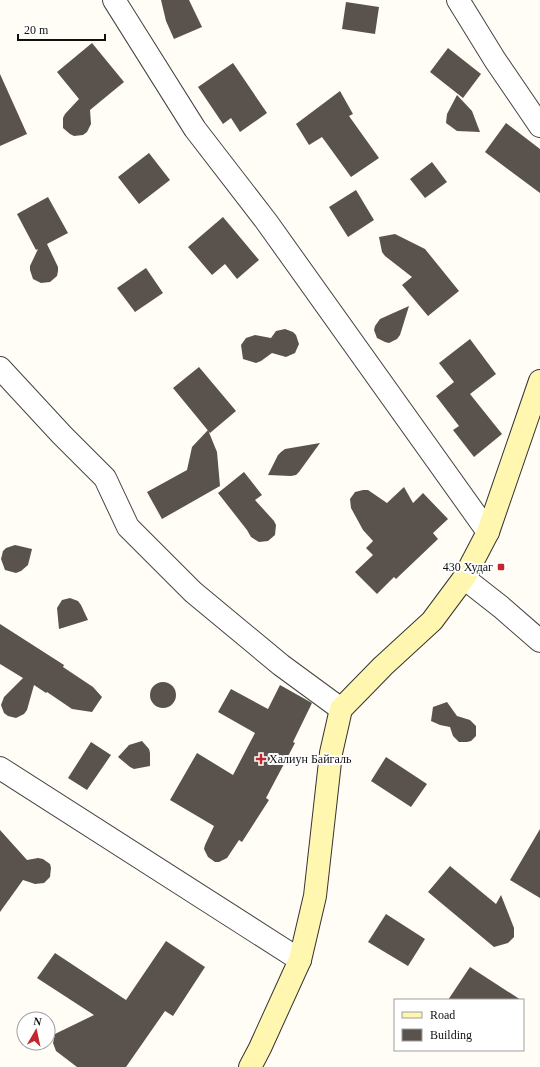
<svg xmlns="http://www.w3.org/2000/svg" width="540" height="1067" viewBox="0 0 540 1067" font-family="'Times New Roman',serif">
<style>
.building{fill:#5a524d}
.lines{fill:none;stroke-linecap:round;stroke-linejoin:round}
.minor-casing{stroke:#444;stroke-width:24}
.secondary-casing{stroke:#333;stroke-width:24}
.minor{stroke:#fff;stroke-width:22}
.secondary{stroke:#fff6b0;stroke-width:22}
.poi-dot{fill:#c4262e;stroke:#fff;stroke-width:1.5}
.labels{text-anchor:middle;stroke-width:4;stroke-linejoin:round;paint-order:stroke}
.poi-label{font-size:12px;fill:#111;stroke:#fff;text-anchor:end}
</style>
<rect width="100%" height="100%" fill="#fffdf5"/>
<path class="building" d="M161 0H189L202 27 174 39 166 21Z
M346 2 379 7 375 34 342 29Z
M92 43 124 82 90 110 91 124 87 132 83 135 74 136 70 134 63 128V118L65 114 79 99 57 72Z
M448 48 481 74 463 98 430 72Z
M233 63 267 113 240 132 231 118 223 124 198 87Z
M0 74 27 134 0 146Z
M340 91 353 114 349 116 379 158 351 177 322 137 309 145 296 124Z
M457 95 472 111 480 132 457 131 446 123 447 114Z
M506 123 540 149V193L485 152Z
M149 153 170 180 139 204 118 177Z
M432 162 447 182 425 198 410 179Z
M356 190 374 220 348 237 329 207Z
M48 197 68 233 47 244 58 267V271L57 276 50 282 41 283 33 279 30 270V266L38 249 36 250 17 214Z
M223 217 259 260 237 279 225 264 212 275 188 247Z
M395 234 425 249 459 291 428 316 402 285 412 277 385 256 382 252 379 237Z
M146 268 163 293 135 312 117 288Z
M409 306 400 335 397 339 389 343 385 342 377 338 374 330 375 326 380 319Z
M285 329 293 332 296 335 299 344 295 353 286 357 272 353 261 361 256 363 243 359 241 345 246 338 255 335 271 338 276 331Z
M470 339 496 374 470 394 502 434 474 457 453 430 459 426 436 396 454 382 439 363Z
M199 367 236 411 210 433 173 388Z
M208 430 217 452 220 486 162 519 147 492 187 470 192 447Z
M320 443 299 472 296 475 291 476 268 475 278 455 281 452 285 449Z
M244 472 262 495 255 500 274 521 276 525 275 535 268 541 259 542 251 537 247 530 218 493Z
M404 487 413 503 423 493 448 519 433 533 438 539 396 579 394 577 377 594 355 572 373 555 366 548 373 541 363 530 351 508 350 499 355 492 363 490H368L387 503Z
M15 545 32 549 28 565 21 571 16 573 5 570 1 559 3 551 6 548Z
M70 598 78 601 81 605 88 620 59 629 57 608 62 600Z
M0 624 64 665 63 667 93 687 102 697 92 712 72 709 47 692 46 693 34 685 27 710 24 714 16 718 8 716 4 713 1 705 4 697 23 678 0 664Z
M150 695a13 13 0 1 1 26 0a13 13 0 1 1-26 0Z
M280 685 312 703 293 742 295 743 266 798 269 800 242 842 239 840 227 858 219 862H215L208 857 204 849 205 845 214 826 170 800 197 753 233 775 255 733 218 712 231 689 268 709Z
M447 702 457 716 470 720 476 726V736L471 741 467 742H459L453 736 450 727 440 725 431 721 433 707Z
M142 741 149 749 150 753V766L134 769 130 767 118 757 129 745Z
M91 742 111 755 87 790 68 778Z
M386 757 427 784 411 807 371 781Z
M540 829V898L510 880Z
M0 830 27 860 38 858 43 859 50 864 51 868 50 877 44 883 35 884 23 880 0 912Z
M450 866 496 904 501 895 514 928V937L508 943 494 947 428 892Z
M386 914 425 939 408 966 368 942Z
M166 941 205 967 173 1016 165 1011 126 1067H77L56 1051 53 1043 55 1034 59 1032 94 1015 37 978 55 953 126 1000Z
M470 967 521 1000H448Z"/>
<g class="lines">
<defs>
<path id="minor" d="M114 0 195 129 266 221 488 532
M458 0 495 60 540 126
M0 368 62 435 105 478 128 527 193 592 281 665 341 709
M464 578 501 607 540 641
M0 768 300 960"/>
<path id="secondary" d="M250 1067 260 1048 300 960 315 896 331 753 341 709 383 666 432 621 464 578 488 532 540 381"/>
</defs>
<use href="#minor" class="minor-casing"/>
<use href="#secondary" class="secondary-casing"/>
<use href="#minor" class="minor"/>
<use href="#secondary" class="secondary"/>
</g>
<g class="poi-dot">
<rect x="497" y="563" width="8" height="8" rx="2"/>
<path d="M259 753h4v4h4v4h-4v4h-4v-4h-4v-4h4z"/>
</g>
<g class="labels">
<g class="poi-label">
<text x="493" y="571">430 Худаг</text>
<text x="269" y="763" text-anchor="start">Халиун Байгаль</text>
</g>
</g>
<rect x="394" y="999" width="130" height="52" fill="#ffffff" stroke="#a0a0a0"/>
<rect x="402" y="1012" width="20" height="6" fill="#fff6b0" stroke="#a0a0a0"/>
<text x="430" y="1019" font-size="12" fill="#111111">Road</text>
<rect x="402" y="1029" width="20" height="12" fill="#5a524d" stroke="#a0a0a0"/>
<text x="430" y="1039" font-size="12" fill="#111111">Building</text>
<g transform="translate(36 1031) rotate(9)"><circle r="19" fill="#ffffff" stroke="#a0a0a0"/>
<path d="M0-3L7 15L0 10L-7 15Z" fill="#c4262e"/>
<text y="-6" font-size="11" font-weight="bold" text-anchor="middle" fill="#111111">N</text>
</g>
<path d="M18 34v6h87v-6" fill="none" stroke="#111111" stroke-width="2"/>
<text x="24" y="34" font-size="12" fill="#111111" stroke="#ffffff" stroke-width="3" paint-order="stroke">20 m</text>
</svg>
